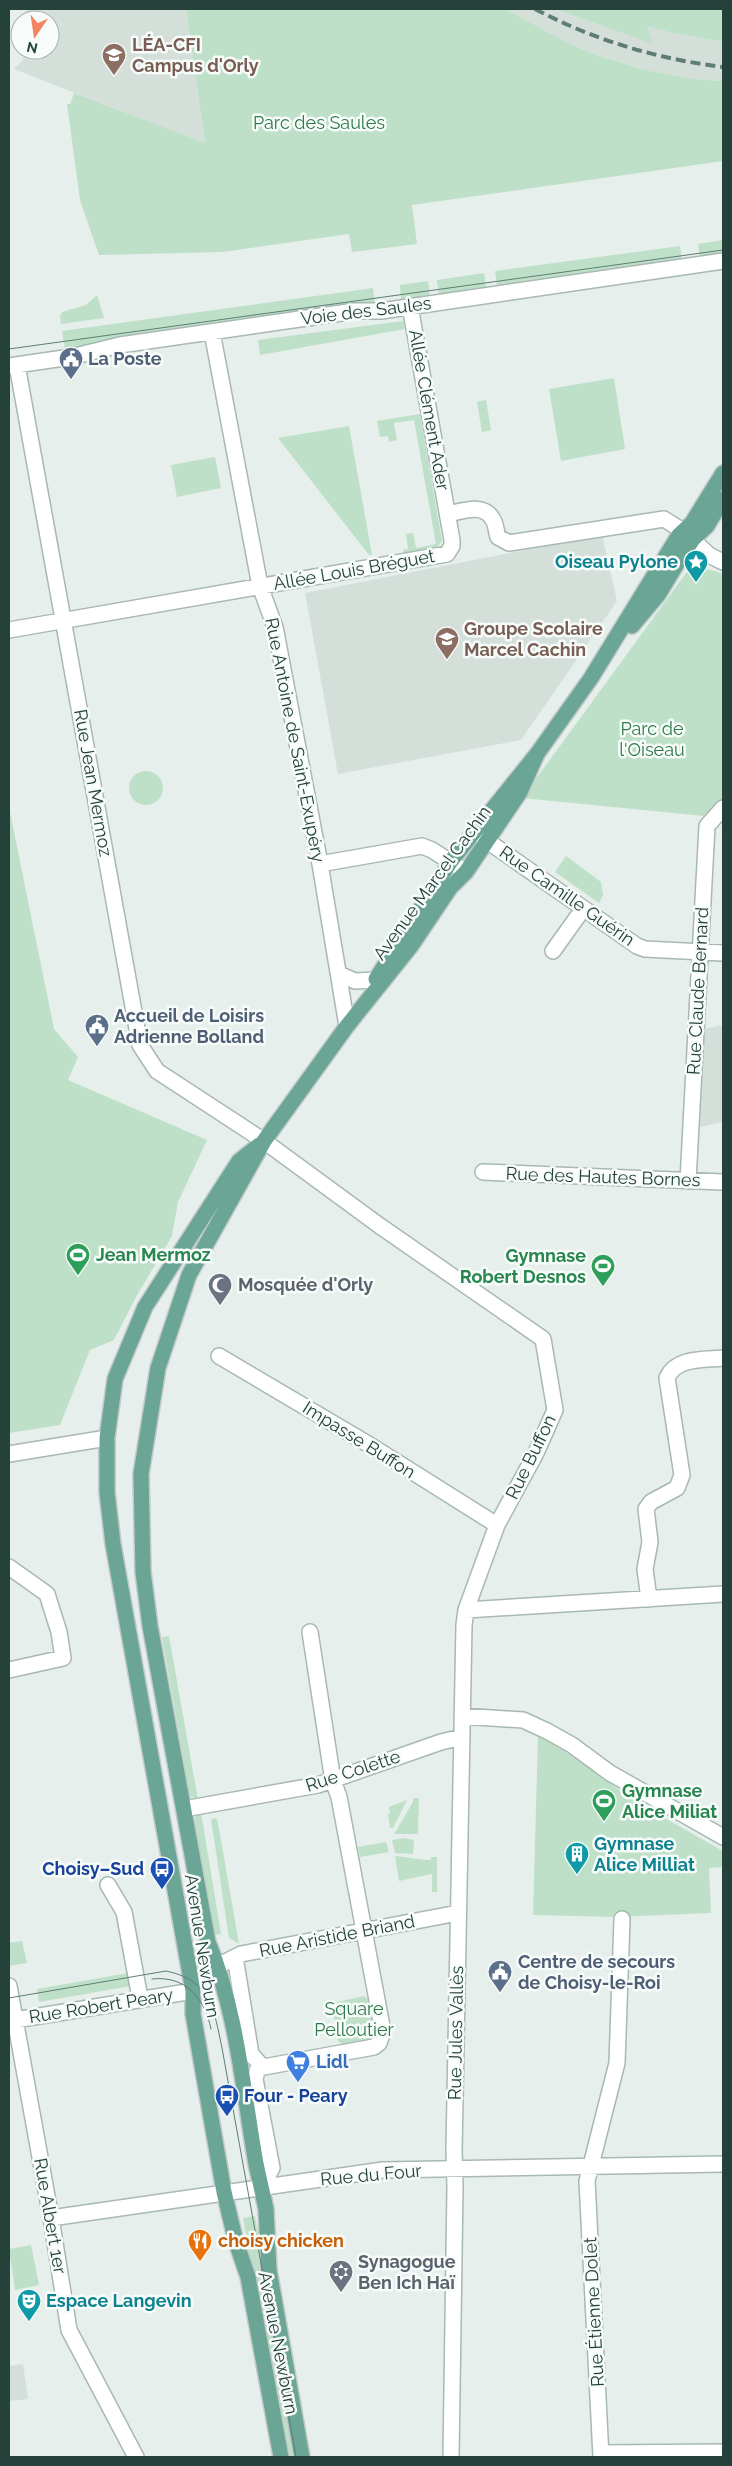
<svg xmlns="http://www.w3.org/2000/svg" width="732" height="2466" viewBox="0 0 732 2466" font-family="Raleway,sans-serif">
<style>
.built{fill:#d4dfda}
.green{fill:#bfe0c8}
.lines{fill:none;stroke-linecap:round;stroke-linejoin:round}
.minor-casing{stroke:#a8b8b2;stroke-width:18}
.major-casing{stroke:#c2cac8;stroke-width:18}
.minor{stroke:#fff;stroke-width:15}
.major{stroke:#6aa596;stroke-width:15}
.tram{stroke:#5f7d75;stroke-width:1}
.rail{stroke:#5f7d75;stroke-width:4;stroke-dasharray:10 5;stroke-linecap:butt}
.labels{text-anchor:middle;stroke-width:5;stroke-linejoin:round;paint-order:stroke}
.education-label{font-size:18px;font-weight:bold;fill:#785e54;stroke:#f7fbf9;text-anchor:start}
.park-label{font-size:18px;fill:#2d7a4b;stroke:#f7fbf9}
.street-label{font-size:18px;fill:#24423a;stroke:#f7fbf9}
.service-label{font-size:18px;font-weight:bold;fill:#4e5e75;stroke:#f7fbf9;text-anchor:start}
.culture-label{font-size:18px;font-weight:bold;fill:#0d838f;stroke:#f7fbf9;text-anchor:start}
.leisure-label{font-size:18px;font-weight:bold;fill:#27864d;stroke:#f7fbf9;text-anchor:start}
.worship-label{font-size:18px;font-weight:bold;fill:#5b616d;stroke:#f7fbf9;text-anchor:start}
.transit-label{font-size:18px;font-weight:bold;fill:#164399;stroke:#f7fbf9;text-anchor:end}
.shop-label{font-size:18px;font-weight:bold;fill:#366cbe;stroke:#f7fbf9;text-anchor:start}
.food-label{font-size:18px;font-weight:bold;fill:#c56008;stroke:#f7fbf9;text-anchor:start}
</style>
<rect width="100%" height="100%" fill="#e6efeb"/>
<path class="built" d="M24 9H186L205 144 14 69 22 61 26 50H50V20H30Z
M505 9H601L673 33 723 42V81L694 79 641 69 599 56 570 44Z
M602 535 617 601 521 740 338 774 305 593Z
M723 1025V1122L700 1127 704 1029Z
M23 2364 28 2399 9 2401V2366Z"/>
<path class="green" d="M186 9H505L570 44 599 56 641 69 694 79 723 81V161L412 205 417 244 352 252 349 234 223 252 99 255 80 200 67 104H70L74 93 205 143Z
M556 9H723V42L673 33 647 26 653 44Z
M723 240V255L700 258 698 244Z
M680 246 682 260 497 286 495 271Z
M484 273 486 288 439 295 437 280Z
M428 281 430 297 404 301 401 299 400 285Z
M373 288 375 305 65 350 62 331Z
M97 295 104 318 61 324 60 316 62 312 86 305Z
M403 321 405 329 260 355 258 340Z
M614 378 625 449 561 461 549 389Z
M486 400 491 430 482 432 477 402Z
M420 414 442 541 436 548 403 554V550L408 549 406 534 413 533 416 548 436 544 414 420 394 423 397 440 389 442 388 436 380 437 377 421Z
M349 426 372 555H369L278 438Z
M215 457 221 488 177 497 171 465Z
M695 569 711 570 723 574V800L704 816 522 798 686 573Z
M129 788a17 17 0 1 1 34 0a17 17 0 1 1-34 0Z
M9 807 54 1029 78 1057 68 1080 207 1140 178 1202 172 1236 136 1297 114 1340 90 1350 60 1425 9 1433Z
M566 856 601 882 603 895 599 903 555 872Z
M169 1636 198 1800 190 1796 162 1637Z
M538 1735 579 1760 636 1802 723 1851V1867L709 1868 711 1913 615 1917 533 1915Z
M413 1798H419L418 1834H394L413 1802Z
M407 1800 393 1828H390L388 1814H390L389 1807Z
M201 1812 221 1934 213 1935 195 1822V1817Z
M216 1818 218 1823 239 1944 229 1938 211 1819Z
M403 1838 414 1840 413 1854 395 1853 392 1840Z
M386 1842 389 1852 360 1857 358 1847Z
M395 1856C408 1857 418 1860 431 1860V1857H437V1892H432V1874L399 1881Z
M22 1941 27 1963 9 1966V1943Z
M128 1973 131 1986 39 2002 37 1989Z
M364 1996 369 2000C372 2013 380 2030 370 2040L342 2044 338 2041 333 2009 337 2002Z
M255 2216 298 2457H285L243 2218Z
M31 2245 39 2285 15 2290 9 2249Z"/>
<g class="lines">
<defs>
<path id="minor" d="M212 332 260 586 275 627 320 864 347 1026
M17 365 140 1045 157 1071 264 1141 380 1226 543 1339 555 1410 536 1453 497 1525 466 1610 464 1625 454 2150 455 2187 451 2457
M9 366 71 357 120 345 355 311H381L723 261
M448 514C462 511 483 503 492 518 496 523 496 531 498 537L509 543 664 519 683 531 709 555 723 562
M9 630 447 554 452 546V540L410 306
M476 833 637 946 645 949 723 953
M320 864 422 846 432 850 466 872
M553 951 583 909
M339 974 355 981 376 980
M483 1172 723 1182
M688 1181 707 826 723 808
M219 1356 373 1447 497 1525
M9 1454 107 1438
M9 1567 47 1594 59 1632 63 1658 9 1670
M649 1599 645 1569 650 1542 646 1509 651 1502 677 1488 682 1475 667 1378C676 1357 704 1360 723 1358
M466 1610 723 1594
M462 1716 523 1720 547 1731 572 1745 610 1773 723 1837
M184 1809 318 1785 441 1742 462 1737
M108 1885 124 1912 140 1998
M235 1957 251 2054 262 2066
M9 1986 51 2218 69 2330 136 2457
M9 2021 193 1991 200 1988 218 1966 241 1954 458 1913
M262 2187 272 2168 255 2079 258 2068 374 2047 379 2043 383 2032 339 1797 333 1781 310 1632
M51 2218 383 2170 723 2164
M601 2453 723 2452
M601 2457 587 2181 617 2063 622 1919"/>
<path id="major" d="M632 626 658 595 681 557 693 539 707 526 723 499
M376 979 451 861 537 754 591 678 679 535 692 523 723 473
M259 1145 239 1161 145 1307 115 1379 107 1438V1492L113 1544 193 1991V2014L224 2192 236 2242 248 2277 281 2457
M302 2457 269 2270 266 2209 256 2164C243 2090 237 2011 208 1942L150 1626 143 1572 141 1474 158 1368 189 1275 264 1141 347 1026 411 946 450 888 466 872 520 792 537 754"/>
</defs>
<use href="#minor" class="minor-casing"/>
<use href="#major" class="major-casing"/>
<use href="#minor" class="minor"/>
<use href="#major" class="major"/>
<path class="tram" d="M9 349 723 250
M152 1979C185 1975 205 1998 211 2029
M9 1998 166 1971C211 1980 214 2010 222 2048L296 2457"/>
<path class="rail" d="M535 9C594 40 657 59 723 67"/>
</g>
<defs>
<symbol id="university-pin" viewBox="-11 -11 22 30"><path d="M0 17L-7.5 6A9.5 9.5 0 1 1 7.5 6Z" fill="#8d6e63" stroke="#f7fbf9"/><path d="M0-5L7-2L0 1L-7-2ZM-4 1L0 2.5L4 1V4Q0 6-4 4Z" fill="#fff"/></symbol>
<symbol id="civic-pin" viewBox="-11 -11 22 30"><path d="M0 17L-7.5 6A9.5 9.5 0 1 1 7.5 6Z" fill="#5c6f8a" stroke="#f7fbf9"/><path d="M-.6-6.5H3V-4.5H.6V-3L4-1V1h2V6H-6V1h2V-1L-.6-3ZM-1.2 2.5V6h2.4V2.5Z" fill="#fff"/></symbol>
<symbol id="sight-pin" viewBox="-11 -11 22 30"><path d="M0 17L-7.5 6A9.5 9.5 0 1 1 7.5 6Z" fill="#0f9aa8" stroke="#f7fbf9"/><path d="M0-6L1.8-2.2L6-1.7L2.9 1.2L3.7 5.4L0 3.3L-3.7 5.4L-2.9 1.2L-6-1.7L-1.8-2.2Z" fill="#fff"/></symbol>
<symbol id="school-pin" viewBox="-11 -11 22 30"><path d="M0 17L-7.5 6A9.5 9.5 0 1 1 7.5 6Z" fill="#8d6e63" stroke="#f7fbf9"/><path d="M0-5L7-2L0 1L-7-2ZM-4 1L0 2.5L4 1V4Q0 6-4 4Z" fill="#fff"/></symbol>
<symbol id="stadium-pin" viewBox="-11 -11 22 30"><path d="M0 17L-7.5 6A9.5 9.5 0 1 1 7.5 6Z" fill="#2e9e5b" stroke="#f7fbf9"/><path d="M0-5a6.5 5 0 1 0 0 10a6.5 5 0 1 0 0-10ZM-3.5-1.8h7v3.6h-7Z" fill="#fff"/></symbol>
<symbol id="mosque-pin" viewBox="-11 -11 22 30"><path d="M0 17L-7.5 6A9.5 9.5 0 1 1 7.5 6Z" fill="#6b7280" stroke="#f7fbf9"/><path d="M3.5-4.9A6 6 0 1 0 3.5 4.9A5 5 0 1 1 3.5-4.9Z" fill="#fff"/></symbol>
<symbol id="building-pin" viewBox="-11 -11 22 30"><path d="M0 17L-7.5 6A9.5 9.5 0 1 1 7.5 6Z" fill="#0f9aa8" stroke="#f7fbf9"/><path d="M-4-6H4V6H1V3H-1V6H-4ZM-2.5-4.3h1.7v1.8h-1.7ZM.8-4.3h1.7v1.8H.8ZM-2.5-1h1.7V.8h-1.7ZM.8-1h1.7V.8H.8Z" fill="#fff"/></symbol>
<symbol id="bus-pin" viewBox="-11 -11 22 30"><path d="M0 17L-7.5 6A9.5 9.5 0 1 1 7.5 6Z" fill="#1a4fb4" stroke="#f7fbf9"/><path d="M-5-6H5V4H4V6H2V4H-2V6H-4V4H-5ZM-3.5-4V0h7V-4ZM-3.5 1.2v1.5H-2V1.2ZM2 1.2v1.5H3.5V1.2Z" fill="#fff"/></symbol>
<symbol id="supermarket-pin" viewBox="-11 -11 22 30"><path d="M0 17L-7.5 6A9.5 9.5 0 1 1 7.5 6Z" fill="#3f7fe0" stroke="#f7fbf9"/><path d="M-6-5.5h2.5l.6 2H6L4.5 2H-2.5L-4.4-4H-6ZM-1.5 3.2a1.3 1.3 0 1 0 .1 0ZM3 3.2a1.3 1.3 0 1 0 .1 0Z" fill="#fff"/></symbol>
<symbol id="restaurant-pin" viewBox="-11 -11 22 30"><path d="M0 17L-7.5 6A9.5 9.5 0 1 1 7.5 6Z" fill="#e8710a" stroke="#f7fbf9"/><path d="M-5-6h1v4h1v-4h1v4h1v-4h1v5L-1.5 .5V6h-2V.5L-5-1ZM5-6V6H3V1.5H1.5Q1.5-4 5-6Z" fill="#fff"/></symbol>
<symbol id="synagogue-pin" viewBox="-11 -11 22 30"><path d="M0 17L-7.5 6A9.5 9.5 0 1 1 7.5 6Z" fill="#6b7280" stroke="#f7fbf9"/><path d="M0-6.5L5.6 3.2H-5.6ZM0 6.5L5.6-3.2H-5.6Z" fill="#fff"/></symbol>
<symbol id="theatre-pin" viewBox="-11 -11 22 30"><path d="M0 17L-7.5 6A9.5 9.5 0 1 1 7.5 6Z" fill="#0f9aa8" stroke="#f7fbf9"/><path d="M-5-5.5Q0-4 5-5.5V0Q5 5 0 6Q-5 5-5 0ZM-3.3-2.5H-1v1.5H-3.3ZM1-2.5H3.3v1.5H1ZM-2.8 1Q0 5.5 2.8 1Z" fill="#fff"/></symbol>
</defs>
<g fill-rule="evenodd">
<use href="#university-pin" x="100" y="41" width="28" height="38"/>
<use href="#civic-pin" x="57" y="345" width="28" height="38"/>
<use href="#sight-pin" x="682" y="548" width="28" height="38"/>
<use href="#school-pin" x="433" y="625" width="28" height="38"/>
<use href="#civic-pin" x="83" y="1012" width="28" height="38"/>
<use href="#stadium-pin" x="64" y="1241" width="28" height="38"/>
<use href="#stadium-pin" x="589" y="1252" width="28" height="38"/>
<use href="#mosque-pin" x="206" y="1271" width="28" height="38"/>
<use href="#stadium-pin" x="590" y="1787" width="28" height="38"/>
<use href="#building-pin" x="563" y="1840" width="28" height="38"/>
<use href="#bus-pin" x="148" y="1855" width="28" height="38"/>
<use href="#civic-pin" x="486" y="1958" width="28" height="38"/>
<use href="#supermarket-pin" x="284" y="2048" width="28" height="38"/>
<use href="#bus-pin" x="213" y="2082" width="28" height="38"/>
<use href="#restaurant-pin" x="186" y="2227" width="28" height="38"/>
<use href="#synagogue-pin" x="327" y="2258" width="28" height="38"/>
<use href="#theatre-pin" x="15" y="2287" width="28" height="38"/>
</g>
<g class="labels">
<g class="education-label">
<text x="132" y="51">LÉA-CFI<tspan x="132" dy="21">Campus d'Orly</tspan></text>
<text x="464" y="635">Groupe Scolaire<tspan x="464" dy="21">Marcel Cachin</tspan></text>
</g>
<g class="park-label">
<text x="319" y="129">Parc des Saules</text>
<text x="652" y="735">Parc de<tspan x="652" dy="21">l'Oiseau</tspan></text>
<text x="354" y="2015">Square<tspan x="354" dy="21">Pelloutier</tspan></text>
</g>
<g class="street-label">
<text transform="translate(366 311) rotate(-7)" y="6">Voie des Saules</text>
<text transform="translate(429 410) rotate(80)" y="6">Allée Clément Ader</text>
<text transform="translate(354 570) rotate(-10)" y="6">Allée Louis Bréguet</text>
<text transform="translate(295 740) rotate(79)" y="6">Rue Antoine de Saint-Exupéry</text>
<text transform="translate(93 783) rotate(80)" y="6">Rue Jean Mermoz</text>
<text transform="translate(432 883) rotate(-54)" y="6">Avenue Marcel Cachin</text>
<text transform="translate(567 896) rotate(35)" y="6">Rue Camille Guérin</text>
<text transform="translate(698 991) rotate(-87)" y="6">Rue Claude Bernard</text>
<text transform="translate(603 1177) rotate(2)" y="6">Rue des Hautes Bornes</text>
<text transform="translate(359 1440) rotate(32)" y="6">Impasse Buffon</text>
<text transform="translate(531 1457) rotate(-64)" y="6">Rue Buffon</text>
<text transform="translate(353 1771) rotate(-18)" y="6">Rue Colette</text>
<text transform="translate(337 1936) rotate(-11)" y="6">Rue Aristide Briand</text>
<text transform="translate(202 1946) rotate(81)" y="6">Avenue Newburn</text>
<text transform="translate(101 2006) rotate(-9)" y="6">Rue Robert Peary</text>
<text transform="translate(456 2033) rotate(-89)" y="6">Rue Jules Vallès</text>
<text transform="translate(371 2175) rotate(-5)" y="6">Rue du Four</text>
<text transform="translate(50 2216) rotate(80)" y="6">Rue Albert 1er</text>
<text transform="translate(594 2312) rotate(-93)" y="6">Rue Étienne Dolet</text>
<text transform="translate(278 2343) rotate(79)" y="6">Avenue Newburn</text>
</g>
<g class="service-label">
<text x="88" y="365">La Poste</text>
<text x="114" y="1022">Accueil de Loisirs<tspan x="114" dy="21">Adrienne Bolland</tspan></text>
<text x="518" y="1968">Centre de secours<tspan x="518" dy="21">de Choisy-le-Roi</tspan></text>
</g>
<g class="culture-label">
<text x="678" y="568" text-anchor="end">Oiseau Pylone</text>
<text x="594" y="1850">Gymnase<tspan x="594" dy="21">Alice Milliat</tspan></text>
<text x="46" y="2307">Espace Langevin</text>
</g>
<g class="leisure-label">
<text x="96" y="1261">Jean Mermoz</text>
<text x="586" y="1262" text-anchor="end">Gymnase<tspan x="586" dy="21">Robert Desnos</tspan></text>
<text x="622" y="1797">Gymnase<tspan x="622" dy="21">Alice Miliat</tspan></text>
</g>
<g class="worship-label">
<text x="238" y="1291">Mosquée d'Orly</text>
<text x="358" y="2268">Synagogue<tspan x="358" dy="21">Ben Ich Haï</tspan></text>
</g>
<g class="transit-label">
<text x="144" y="1875">Choisy–Sud</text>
<text x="244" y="2102" text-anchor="start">Four - Peary</text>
</g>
<g class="shop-label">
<text x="316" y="2068">Lidl</text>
</g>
<g class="food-label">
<text x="218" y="2247">choisy chicken</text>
</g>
</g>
<rect width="732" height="2466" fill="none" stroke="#24423a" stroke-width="20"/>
<g transform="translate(35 35) rotate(193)"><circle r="24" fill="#f7fbf9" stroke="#a3b1ad"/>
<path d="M0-4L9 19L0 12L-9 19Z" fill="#f4845f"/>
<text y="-8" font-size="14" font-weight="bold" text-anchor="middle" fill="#24423a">N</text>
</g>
</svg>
